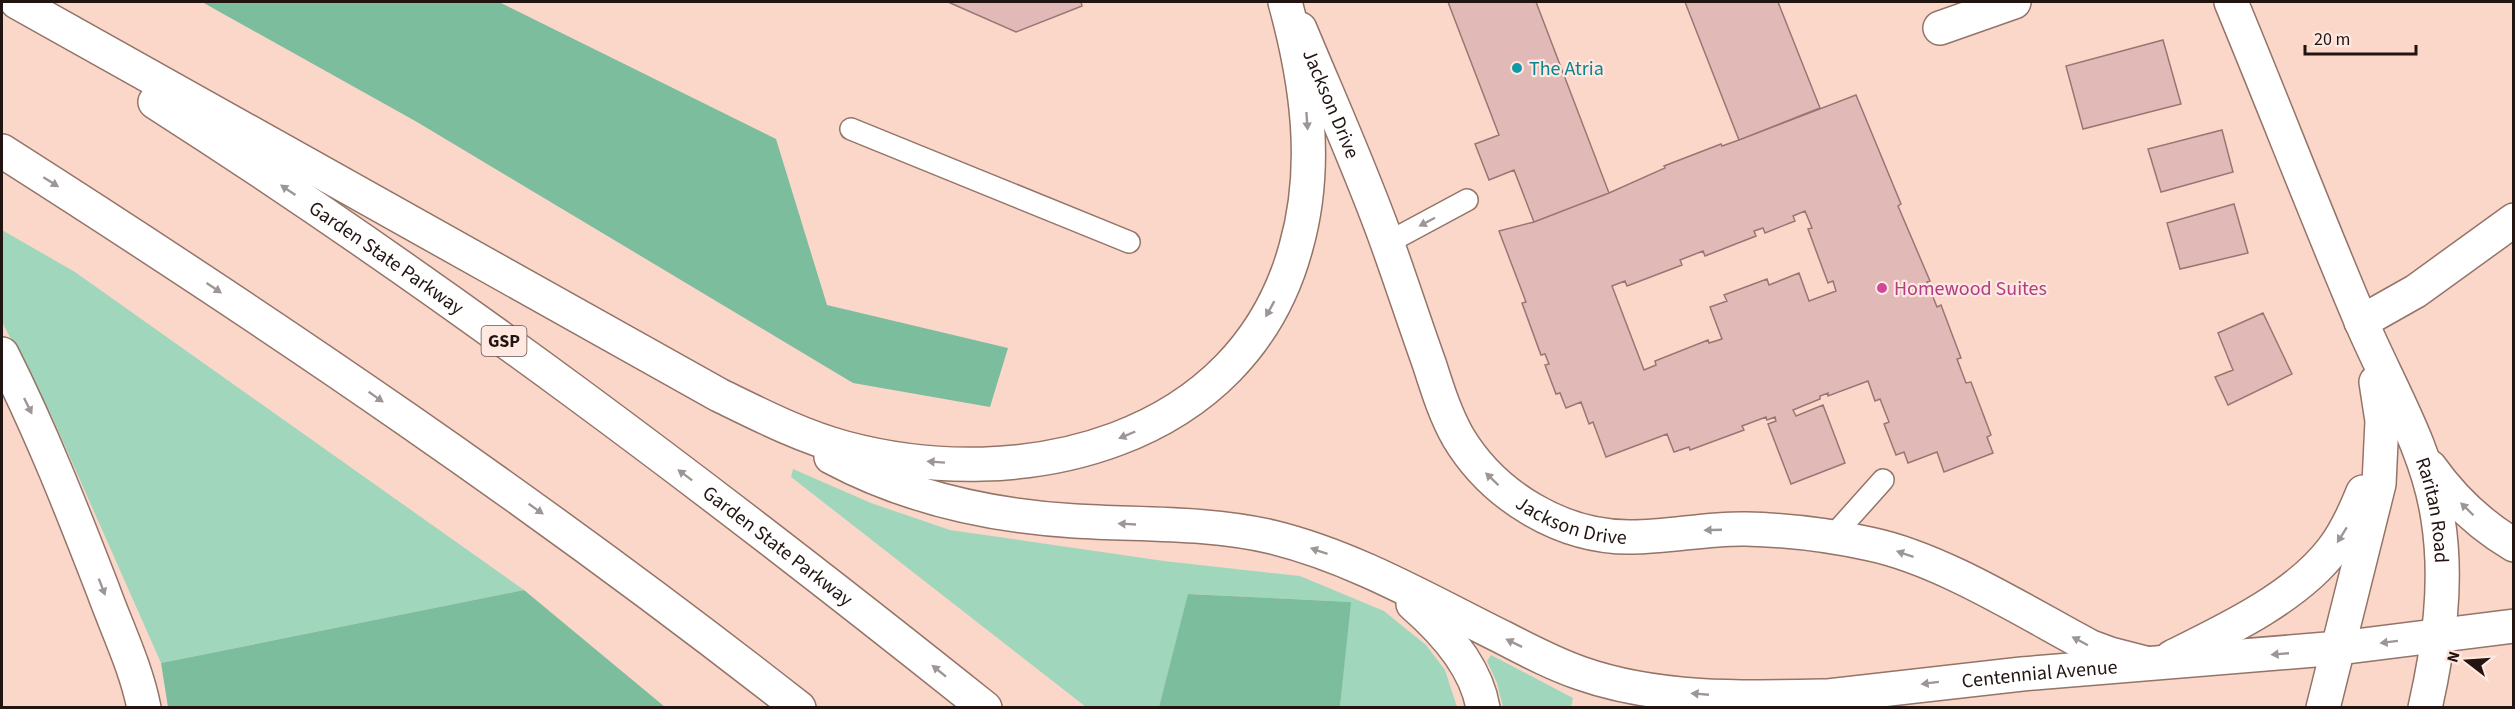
<svg xmlns="http://www.w3.org/2000/svg" width="2515" height="709" viewBox="0 0 2515 709" font-family="'Source Sans 3',sans-serif">
<style>
.green{fill:#a0d7bc}
.forest{fill:#7cbd9e}
.building{fill:#e1bab7;stroke:#997673;stroke-width:1.5;fill-rule:evenodd}
.lines{fill:none;stroke-linecap:round;stroke-linejoin:round}
.service-casing{stroke:#947468;stroke-width:24}
.minor-casing{stroke:#947468;stroke-width:36}
.secondary-casing{stroke:#947468;stroke-width:36}
.motorway-casing{stroke:#947468;stroke-width:36}
.service{stroke:#fff;stroke-width:21}
.minor{stroke:#fff;stroke-width:33}
.secondary{stroke:#fff;stroke-width:33}
.motorway{stroke:#fff;stroke-width:33}
.oneway{fill:#9c9694}
.culture-dot{fill:#0f9aa8;stroke:#fee8df;stroke-width:2}
.hotel-dot{fill:#d1479c;stroke:#fee8df;stroke-width:2}
.labels{text-anchor:middle;stroke-width:4.5;stroke-linejoin:round;paint-order:stroke}
.shield{fill:#fee8df;stroke:#64544f;stroke-width:1.5}
.shield-label{font-size:18px;font-weight:bold;fill:#221511}
.culture-label{font-size:20px;fill:#0d838f;stroke:#fee8df;text-anchor:start}
.street-label{font-size:20px;fill:#221511;stroke:#fee8df}
.hotel-label{font-size:20px;fill:#b23c85;stroke:#fee8df;text-anchor:start}
</style>
<rect width="100%" height="100%" fill="#fbd7c9"/>
<path class="green" d="M2 230 75 272 524 590 161 663 53 419 2 322Z
M793 469 871 503 950 530 1164 561 1300 576 1384 611 1426 645 1445 670 1457 707H1340L1350 602 1189 594 1159 707H1086L791 477Z
M1491 655 1573 698 1571 707H1503L1497 683 1487 661Z"/>
<path class="forest" d="M202 2H499L776 139 827 305 1008 348 990 407 853 383 417 122Z
M524 590 665 707H168L161 663Z
M1188 594 1351 602 1340 707H1159Z"/>
<path class="building" d="M948 2H1081L1082 6 1016 32Z
M1448 2H1536L1609 193 1534 222 1514 170 1489 180 1475 144 1499 135Z
M1685 2H1778L1820 108 1739 140Z
M2163 40 2181 104 2083 129 2066 66Z
M1856 95 1901 204 1898 206 1930 281 1927 282 1937 307 1941 305 1961 358 1957 359 1966 383 1971 382 1991 435 1987 437 1993 453 1944 472 1937 452 1908 463 1904 452 1896 455 1884 424 1889 422 1880 399 1875 401 1868 381 1828 396V393L1820 396V399L1793 410 1796 416 1823 405 1845 463 1791 484 1768 424 1776 421 1775 417 1767 420 1766 417 1742 426 1744 430 1690 450 1689 447 1674 452 1667 434 1606 457 1593 422 1589 424 1581 402 1566 408 1560 393 1556 394 1545 365 1549 364 1545 354 1541 355 1522 303 1526 302 1499 231 1534 222 1609 193 1665 168 1664 166 1721 144 1722 146 1739 140ZM1805 211 1812 228 1808 229 1828 283 1833 281 1836 291 1809 301 1799 273 1769 285 1767 279 1724 295 1727 301 1710 307 1722 339 1709 343 1708 340 1655 361 1656 365 1644 370 1612 286 1625 281 1627 286 1682 265 1680 260 1703 251 1705 256 1756 236 1754 231 1763 228 1765 233 1795 221 1793 216Z
M2222 130 2233 172 2161 192 2148 149Z
M2234 204 2248 253 2180 269 2167 223Z
M2263 313 2292 374 2228 405 2215 377 2233 370 2218 333Z"/>
<g class="lines">
<defs>
<path id="service" d="M851 129 1129 242
M1387 243 1467 200
M1832 537 1883 480"/>
<g id="minor">
<path d="M1940 28 2014 2"/>
<path id="s1" d="M1300 29C1330 101 1362 172 1388 245 1402 284 1415 324 1429 363 1437 388 1445 414 1458 437 1494 497 1563 538 1632 537 1670 537 1708 528 1746 529 1787 530 1829 535 1870 544 1942 559 2025 612 2091 647L2110 654 2145 663"/>
<path d="M2361 322 2416 291 2514 220"/>
</g>
<g id="secondary">
<path id="s2" d="M2231 2C2275 108 2316 215 2361 321 2388 385 2428 449 2438 519 2448 582 2439 646 2425 708"/>
<path d="M2430 467C2452 498 2480 525 2514 545"/>
<path d="M2172 657C2225 631 2297 597 2333 549 2346 532 2355 512 2363 492"/>
<path id="s3" d="M1793 700 2022 674 2339 648 2514 626"/>
<path d="M2323 708 2379 484 2382 421 2376 382"/>
</g>
<g id="motorway">
<path d="M17 2 719 395C760 415 801 436 845 448 1021 495 1243 444 1296 247 1319 166 1307 82 1285 2"/>
<path id="s4" d="M155 102C444 287 717 494 985 708"/>
<path d="M2 151C275 325 543 507 799 708"/>
<path d="M2 354C41 431 72 510 103 590 117 629 136 667 144 708"/>
<path d="M831 457C906 497 991 516 1075 521 1140 525 1208 522 1272 537 1354 557 1429 601 1504 638 1529 651 1554 664 1580 673 1656 700 1742 698 1822 696"/>
<path d="M1413 604C1443 630 1476 666 1483 708"/>
</g>
</defs>
<use href="#service" class="service-casing"/>
<use href="#minor" class="minor-casing"/>
<use href="#secondary" class="secondary-casing"/>
<use href="#motorway" class="motorway-casing"/>
<use href="#service" class="service"/>
<use href="#minor" class="minor"/>
<use href="#secondary" class="secondary"/>
<use href="#motorway" class="motorway"/>
</g>
<defs><path id="oneway-solid" d="M-6-.8H1V-3.2L6.5 0L1 3.2V.8H-6Z" transform="scale(1.5)"/></defs>
<g class="oneway">
<use href="#oneway-solid" transform="translate(1307 121) rotate(86)"/>
<use href="#oneway-solid" transform="translate(51 182) rotate(32)"/>
<use href="#oneway-solid" transform="translate(288 190) rotate(-146)"/>
<use href="#oneway-solid" transform="translate(1427 222) rotate(152)"/>
<use href="#oneway-solid" transform="translate(214 288) rotate(34)"/>
<use href="#oneway-solid" transform="translate(1270 309) rotate(119)"/>
<use href="#oneway-solid" transform="translate(376 397) rotate(35)"/>
<use href="#oneway-solid" transform="translate(28 406) rotate(64)"/>
<use href="#oneway-solid" transform="translate(1127 435) rotate(157)"/>
<use href="#oneway-solid" transform="translate(936 462) rotate(-176)"/>
<use href="#oneway-solid" transform="translate(685 475) rotate(-143)"/>
<use href="#oneway-solid" transform="translate(1492 479) rotate(-136)"/>
<use href="#oneway-solid" transform="translate(536 509) rotate(35)"/>
<use href="#oneway-solid" transform="translate(2467 509) rotate(-136)"/>
<use href="#oneway-solid" transform="translate(1127 524) rotate(-177)"/>
<use href="#oneway-solid" transform="translate(1713 530) rotate(178)"/>
<use href="#oneway-solid" transform="translate(2342 535) rotate(122)"/>
<use href="#oneway-solid" transform="translate(1319 551) rotate(-161)"/>
<use href="#oneway-solid" transform="translate(1905 554) rotate(-161)"/>
<use href="#oneway-solid" transform="translate(102 587) rotate(69)"/>
<use href="#oneway-solid" transform="translate(2080 641) rotate(-152)"/>
<use href="#oneway-solid" transform="translate(2389 642) rotate(173)"/>
<use href="#oneway-solid" transform="translate(1514 643) rotate(-154)"/>
<use href="#oneway-solid" transform="translate(2280 654) rotate(175)"/>
<use href="#oneway-solid" transform="translate(939 671) rotate(-141)"/>
<use href="#oneway-solid" transform="translate(1930 683) rotate(173)"/>
<use href="#oneway-solid" transform="translate(1700 694) rotate(-175)"/>
</g>
<circle class="culture-dot" cx="1517" cy="68" r="6"/>
<circle class="hotel-dot" cx="1882" cy="288" r="6"/>
<g class="labels">
<rect class="shield" x="481.5" y="326" width="45" height="30" rx="4.5"/>
<g class="shield-label">
<text x="504" y="347">GSP</text>
</g>
<g class="culture-label">
<text x="1529" y="75">The Atria</text>
</g>
<g class="street-label">
<text dy="7" stroke="none"><textPath href="#s1" startOffset="81">Jackson Drive</textPath></text>
<text dy="7" stroke="none"><textPath href="#s4" startOffset="279">Garden State Parkway</textPath></text>
<text dy="7" stroke="none"><textPath href="#s2" startOffset="548">Raritan Road</textPath></text>
<text dy="7" stroke="none"><textPath href="#s1" startOffset="584">Jackson Drive</textPath></text>
<text dy="7" stroke="none"><textPath href="#s4" startOffset="765">Garden State Parkway</textPath></text>
<text dy="7" stroke="none"><textPath href="#s3" startOffset="248">Centennial Avenue</textPath></text>
</g>
<g class="hotel-label">
<text x="1894" y="295">Homewood Suites</text>
</g>
</g>
<rect width="2515" height="709" fill="none" stroke="#221511" stroke-width="6"/>
<g transform="translate(2467 661) rotate(287)" stroke="#fee8df" stroke-width="4.5" paint-order="stroke">
<path d="M0-4.5L10 22L0 15L-10 22Z" fill="#221511"/>
<text y="-9" font-size="16" font-weight="bold" text-anchor="middle" fill="#221511">N</text>
</g>
<path d="M2305 45v9h111v-9" fill="none" stroke="#221511" stroke-width="3"/>
<text x="2314" y="45" font-size="18" fill="#221511" stroke="#fee8df" stroke-width="4.5" paint-order="stroke">20 m</text>
</svg>
